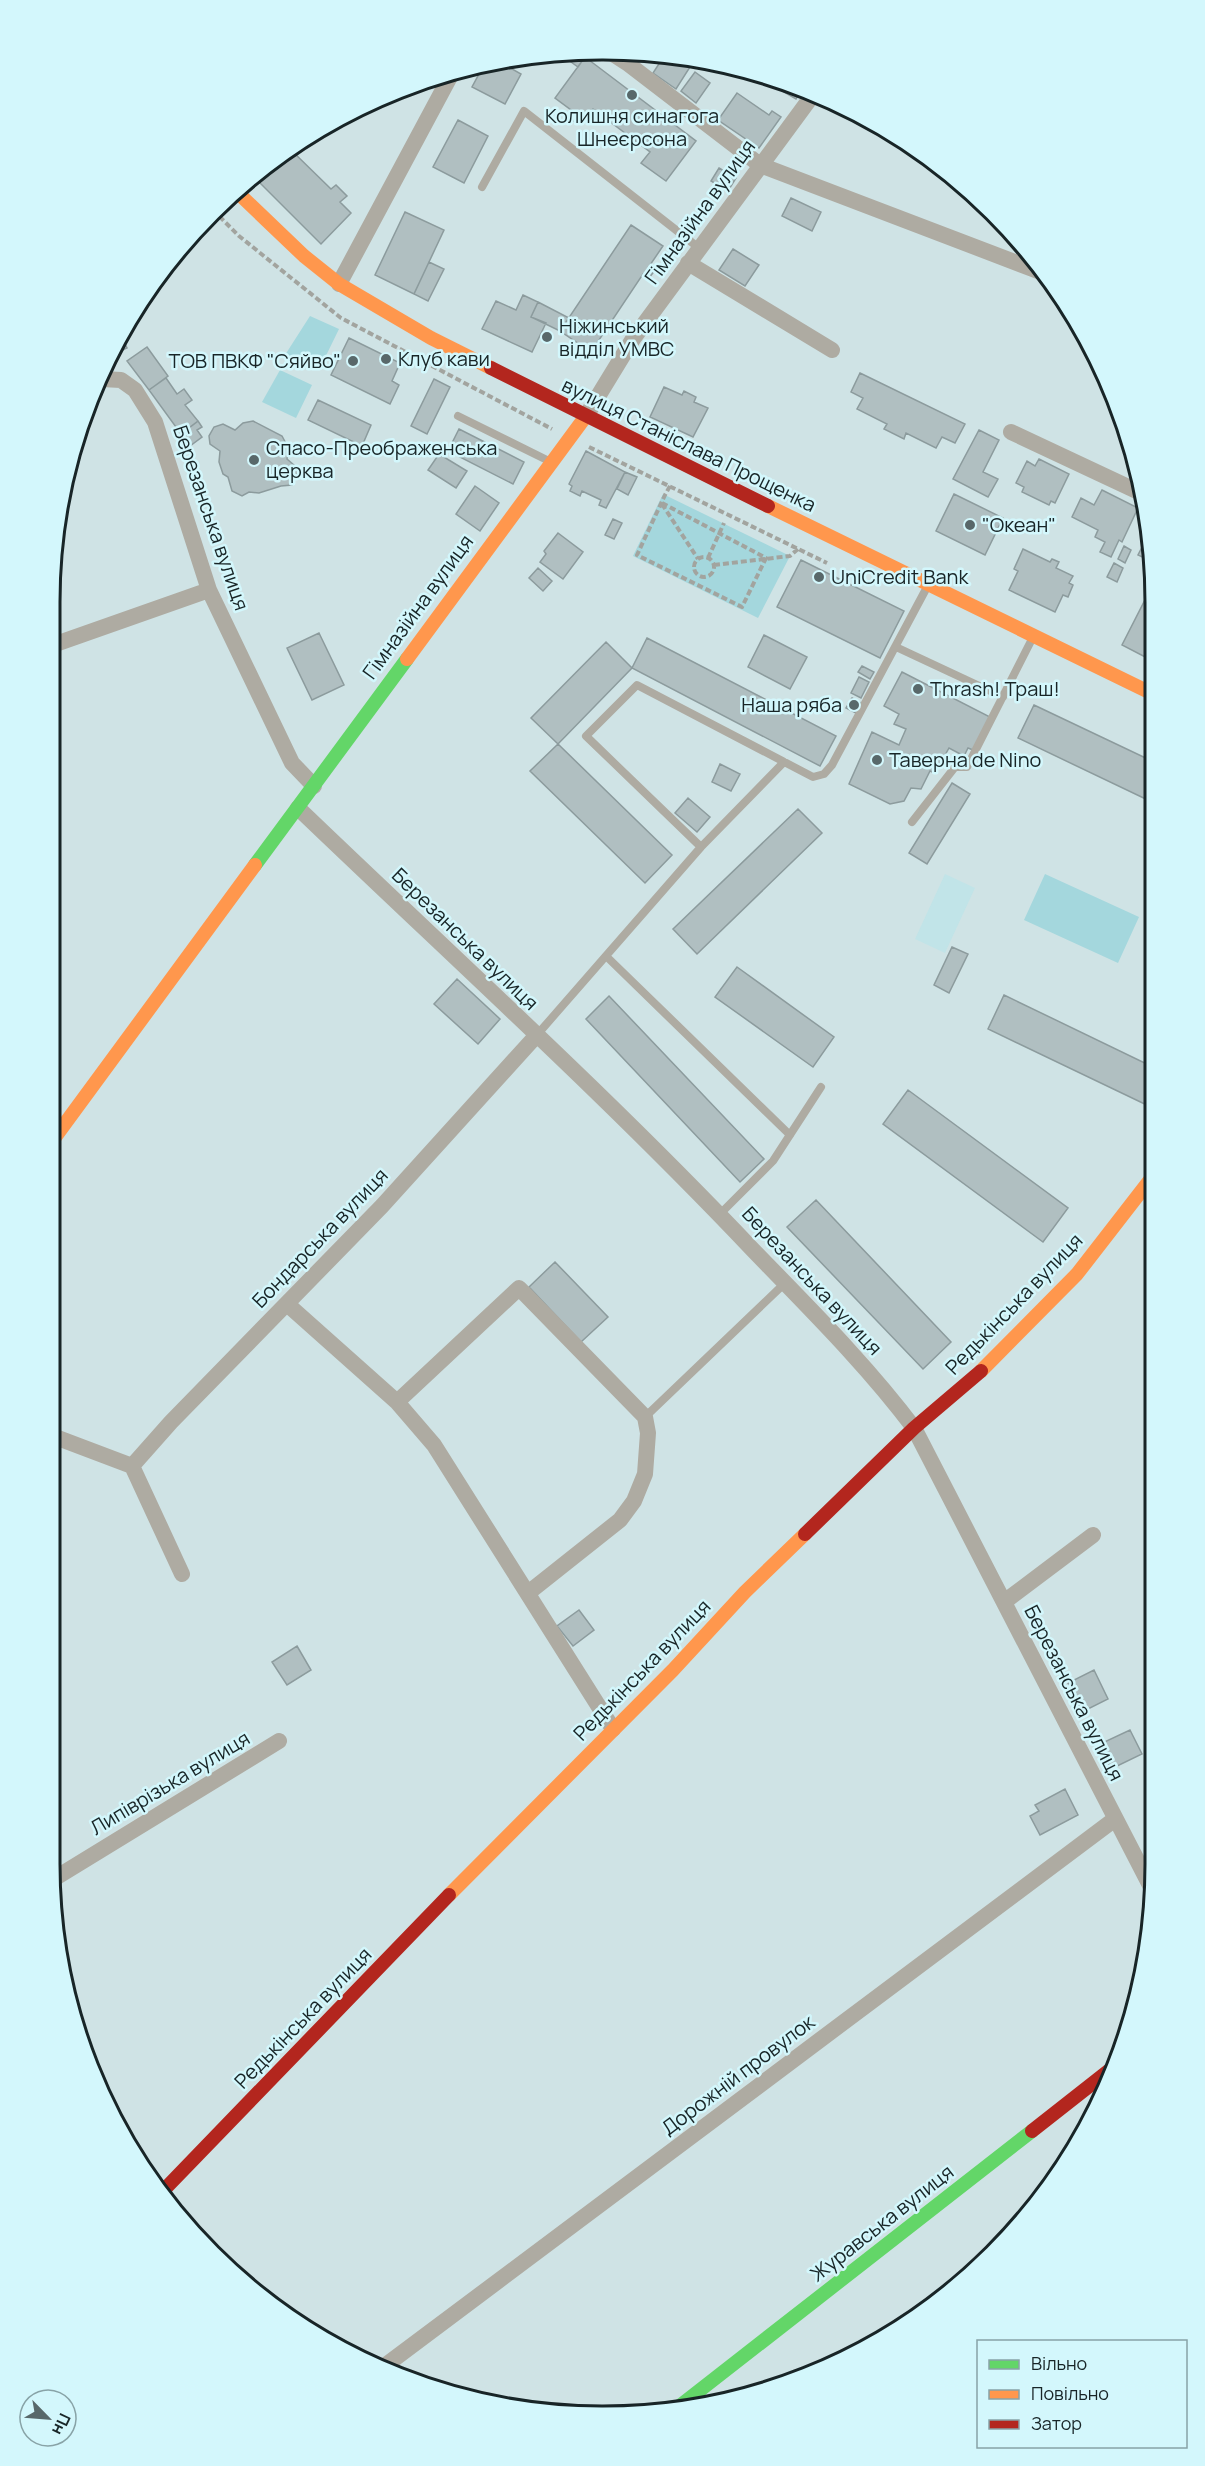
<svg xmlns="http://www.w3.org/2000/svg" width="1205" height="2466" viewBox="0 0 1205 2466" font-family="Manrope,sans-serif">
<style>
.built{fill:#c1e4e8}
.green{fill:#a4d7dd}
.building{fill:#b0bfc1;stroke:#8c9b9d;stroke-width:1.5}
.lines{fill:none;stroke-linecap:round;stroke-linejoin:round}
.path{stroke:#a2a49f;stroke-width:4;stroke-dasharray:6 3;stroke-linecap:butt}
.lane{stroke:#aeaba2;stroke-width:8}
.street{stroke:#aeaba2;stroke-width:16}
.fast{stroke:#63d668;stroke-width:14}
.slow{stroke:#ff974d;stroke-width:14}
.jam{stroke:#b3261e;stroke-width:14}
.poi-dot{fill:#58686a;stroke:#d3f7fc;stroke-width:2}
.labels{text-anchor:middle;stroke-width:5;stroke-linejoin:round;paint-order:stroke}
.poi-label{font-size:20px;fill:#182527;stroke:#d3f7fc;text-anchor:start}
.street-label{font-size:20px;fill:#182527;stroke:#d3f7fc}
.rim{fill:none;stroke:#182527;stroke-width:3}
</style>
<rect width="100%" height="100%" fill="#cfe3e5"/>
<path class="built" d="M945 874 975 888 945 953 915 939Z"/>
<path class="green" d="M310 316 339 329 319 370 285 355Z
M280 370 312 385 296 418 262 402Z
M663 494 790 556 758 618 633 556Z
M1045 874 1139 917 1118 963 1024 920Z"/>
<path class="building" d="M578 52 585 57 578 67 560 54Z
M664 56H673L690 67 676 89 653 73Z
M585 57 696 141 666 181 641 163 650 152 593 109 584 120 581 118 577 123 570 119 575 113 555 98Z
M509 59 505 65 521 74 505 104 472 87 485 63Z
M695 72 710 83 696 103 681 91Z
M767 77 802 88 796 99 765 81Z
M737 93 769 115 772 111 781 117 759 148 718 120Z
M458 120 488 136 464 183 433 167Z
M289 148 331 189 336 185 347 196 340 202 351 213 321 244 254 177Z
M719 168 736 178 728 191 711 181Z
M791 198 821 212 812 231 782 216Z
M405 212 444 230 414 294 375 275Z
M631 225 663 246 650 265 656 269 649 278 643 274 591 352 560 331Z
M733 249 759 265 745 286 719 270Z
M429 262 444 269 428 301 414 294Z
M523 295 538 302 531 317 546 323 532 352 482 329 496 301 516 310Z
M538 302 569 318 560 331 531 317Z
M121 336 127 348 110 356Z
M349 338 400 363 392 381 399 385 390 404 331 375Z
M147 347 168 376 149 390 127 361Z
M860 373 965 424 955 443 942 437 936 448 906 433 904 439 884 429 887 424 857 409 863 398 851 392Z
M166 378 177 394 184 389 192 400 185 405 198 421 181 434 149 390Z
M434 379 450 387 427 434 411 426Z
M664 387 682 395 684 391 696 397 694 402 708 408 693 437 650 417Z
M318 400 371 425 362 446 308 420Z
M198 421 202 427 197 430 202 437 190 446 181 434Z
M253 421 282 436 289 449 287 459 295 466 298 472 292 485 281 486 259 493 249 492 242 496 232 491 228 477 223 474 219 462 220 451 210 444 209 436 214 427 223 424 235 430 243 423Z
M459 429 524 462 513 484 448 451Z
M979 430 999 440 983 472 998 479 988 497 953 479Z
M586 451 625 472 606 508 599 505 601 500 582 491 580 496 570 491 572 486 569 484Z
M439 454 467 471 456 488 428 470Z
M1039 459 1069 474 1055 503 1051 501 1049 505 1022 492 1024 487 1016 483 1027 461 1035 466Z
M625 472 637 477 628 495 617 489Z
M475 486 499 503 480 531 456 514Z
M1102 490 1138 508 1122 542 1119 540 1111 557 1100 552 1105 542 1095 537 1098 530 1072 517 1081 498 1094 505Z
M954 494 1003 518 985 555 936 531Z
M613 519 622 523 614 539 605 535Z
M1151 530V561L1138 555Z
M558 533 583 552 563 579 540 562 546 554 544 551Z
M1124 546 1131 550 1125 563 1118 559Z
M1023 549 1050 562 1052 559 1059 562 1056 568 1073 576 1069 583 1073 585 1068 597 1063 595 1055 612 1009 590 1018 571 1014 569Z
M801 560 904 611 880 658 777 607Z
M1114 563 1123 568 1117 582 1107 577Z
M538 568 552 581 543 591 529 578Z
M1148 594 1151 595V660L1122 645Z
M319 633 344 685 312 700 287 648Z
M764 635 807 657 790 689 748 667Z
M647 638 836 736 820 766 632 668Z
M606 642 632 668 558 744 531 718Z
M862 666 874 672 870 679 858 672Z
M902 672 990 717 973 750 968 748 964 756 949 748 935 773 930 771 921 789 911 788 904 801 890 804 849 784 872 732 899 745 906 729 894 724 899 714 884 706Z
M859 677 869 682 861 698 851 693Z
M852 698 861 703 856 713 846 708Z
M1034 705 1152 761V802L1018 738Z
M558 744 672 855 645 883 530 771Z
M720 764 740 774 731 791 712 782Z
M952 783 970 794 927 864 909 853Z
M688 798 710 817 697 832 675 813Z
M798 809 822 833 697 954 673 929Z
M952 947 968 954 949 993 934 985Z
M737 967 834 1037 813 1067 715 997Z
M457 979 500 1019 478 1044 434 1004Z
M1004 995 1153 1067V1108L988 1029Z
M609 996 764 1159 740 1182 586 1019Z
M908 1090 1068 1208 1043 1242 883 1124Z
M816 1200 951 1342 923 1369 787 1227Z
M555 1262 608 1317 581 1342 529 1287Z
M579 1610 594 1630 573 1646 557 1626Z
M297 1646 311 1670 287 1685 272 1662Z
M1094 1670 1108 1699 1082 1712 1068 1683Z
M1130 1730 1142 1754 1111 1769 1100 1744Z
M1065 1789 1078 1815 1040 1835 1030 1816 1039 1811 1035 1805Z"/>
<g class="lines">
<path class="path" d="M213 210 239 236 341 318 552 429
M589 447 827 563
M662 503 766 558 742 607 637 555 665 495 670 486
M662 504 698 559
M694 567a10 10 0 1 1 20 0a10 10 0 1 1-20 0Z
M708 558 724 523
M714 565 790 556 798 549"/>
<path class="lane" d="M482 187 524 111 699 248
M458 416 551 462
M896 647 1003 697
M912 822 955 767H967L1032 639
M701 847 586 736 637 685 813 777 824 774 832 765 926 589
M606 956 790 1135
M536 1036 701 847 784 762
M720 1214 773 1161 821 1087
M645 1417 785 1283"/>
<path class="street" d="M607 50 627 63 760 165 1046 274
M688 263 832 350
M339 284 452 73
M96 382 102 379 121 380 135 390 155 422 209 590 292 763 314 786
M586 416 633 339 815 92
M1011 432 1141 493
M50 646 209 590
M298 808C450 954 608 1097 753 1250 808 1307 866 1364 914 1428L1153 1891
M287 1304 397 1402 434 1445 613 1729
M397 1402 519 1288 645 1417 648 1433 645 1474 634 1501 620 1520 528 1593
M50 1435 132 1466 182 1574
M132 1466 171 1422 382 1206 536 1036
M1004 1602 1093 1535
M52 1880 279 1741
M386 2365 1115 1819"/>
<path class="fast" d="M255 865 407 659
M672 2412 1032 2131"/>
<path class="slow" d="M236 191 304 256 339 284 431 338 491 368
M768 506 1151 693
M407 659 586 416
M50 1144 255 865
M981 1371 1077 1274 1153 1176
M449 1895 673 1670 745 1592 805 1534"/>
<path class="jam" d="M491 368 768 506
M805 1534 914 1428 981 1371
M1032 2131 1116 2065
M160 2194 449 1895"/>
</g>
<g class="poi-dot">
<circle cx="632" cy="95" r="6"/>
<circle cx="547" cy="337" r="6"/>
<circle cx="386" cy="359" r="6"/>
<circle cx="353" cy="361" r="6"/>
<circle cx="254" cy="460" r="6"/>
<circle cx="970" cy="525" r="6"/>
<circle cx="819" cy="577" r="6"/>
<circle cx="918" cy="689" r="6"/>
<circle cx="854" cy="705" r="6"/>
<circle cx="877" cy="760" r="6"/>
</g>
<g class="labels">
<g class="poi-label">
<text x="632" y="123" text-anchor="middle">Колишня синагога<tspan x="632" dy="23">Шнеєрсона</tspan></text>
<text x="559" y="333">Ніжинський<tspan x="559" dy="23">відділ УМВС</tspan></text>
<text x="398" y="366">Клуб кави</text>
<text x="341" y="368" text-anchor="end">ТОВ ПВКФ "Сяйво"</text>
<text x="266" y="455">Спасо-Преображенська<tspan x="266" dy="23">церква</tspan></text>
<text x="982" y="532">"Океан"</text>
<text x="831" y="584">UniCredit Bank</text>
<text x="930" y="696">Thrash! Траш!</text>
<text x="842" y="712" text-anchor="end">Наша ряба</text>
<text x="889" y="767">Таверна de Nino</text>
</g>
<g class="street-label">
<text transform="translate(700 212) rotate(-54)" y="7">Гімназійна вулиця</text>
<text transform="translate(689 445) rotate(26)" y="7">вулиця Станіслава Прощенка</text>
<text transform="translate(211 518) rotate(71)" y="7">Березанська вулиця</text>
<text transform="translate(418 607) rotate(-54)" y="7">Гімназійна вулиця</text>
<text transform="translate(465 939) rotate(44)" y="7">Березанська вулиця</text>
<text transform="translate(320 1238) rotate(-46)" y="7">Бондарська вулиця</text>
<text transform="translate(812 1281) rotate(47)" y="7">Березанська вулиця</text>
<text transform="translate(1014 1304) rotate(-46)" y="7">Редькінська вулиця</text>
<text transform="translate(642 1670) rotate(-46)" y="7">Редькінська вулиця</text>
<text transform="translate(1074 1693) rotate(63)" y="7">Березанська вулиця</text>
<text transform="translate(170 1783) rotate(-31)" y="7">Липіврізька вулиця</text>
<text transform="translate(303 2018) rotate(-46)" y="7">Редькінська вулиця</text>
<text transform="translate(738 2075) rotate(-37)" y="7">Дорожній провулок</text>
<text transform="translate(882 2223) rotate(-38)" y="7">Журавська вулиця</text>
</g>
</g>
<path d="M0 0H1205V2466H0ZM602 60H603A542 542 0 0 1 1145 602V1864A542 542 0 0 1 603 2406H602A542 542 0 0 1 60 1864V602A542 542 0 0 1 602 60Z" fill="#d3f7fc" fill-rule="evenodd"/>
<path class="rim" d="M602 60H603A542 542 0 0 1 1145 602V1864A542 542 0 0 1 603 2406H602A542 542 0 0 1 60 1864V602A542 542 0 0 1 602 60Z"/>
<rect x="977" y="2340" width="210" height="108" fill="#d3f7fc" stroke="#88a3a7" stroke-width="1.5"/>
<rect x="989" y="2360" width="30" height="9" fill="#63d668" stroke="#88a3a7" stroke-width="1.5"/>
<text x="1031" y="2370" font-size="18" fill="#182527">Вільно</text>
<rect x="989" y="2390" width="30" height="9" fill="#ff974d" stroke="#88a3a7" stroke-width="1.5"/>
<text x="1031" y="2400" font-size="18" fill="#182527">Повільно</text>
<rect x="989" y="2420" width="30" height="9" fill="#b3261e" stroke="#88a3a7" stroke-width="1.5"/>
<text x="1031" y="2430" font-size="18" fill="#182527">Затор</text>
<g transform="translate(48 2418) rotate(115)"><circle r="28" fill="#d3f7fc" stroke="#88a3a7" stroke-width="1.5"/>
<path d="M0-4.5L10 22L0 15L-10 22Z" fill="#58686a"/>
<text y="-9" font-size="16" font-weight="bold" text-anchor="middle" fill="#182527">Пн</text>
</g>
</svg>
